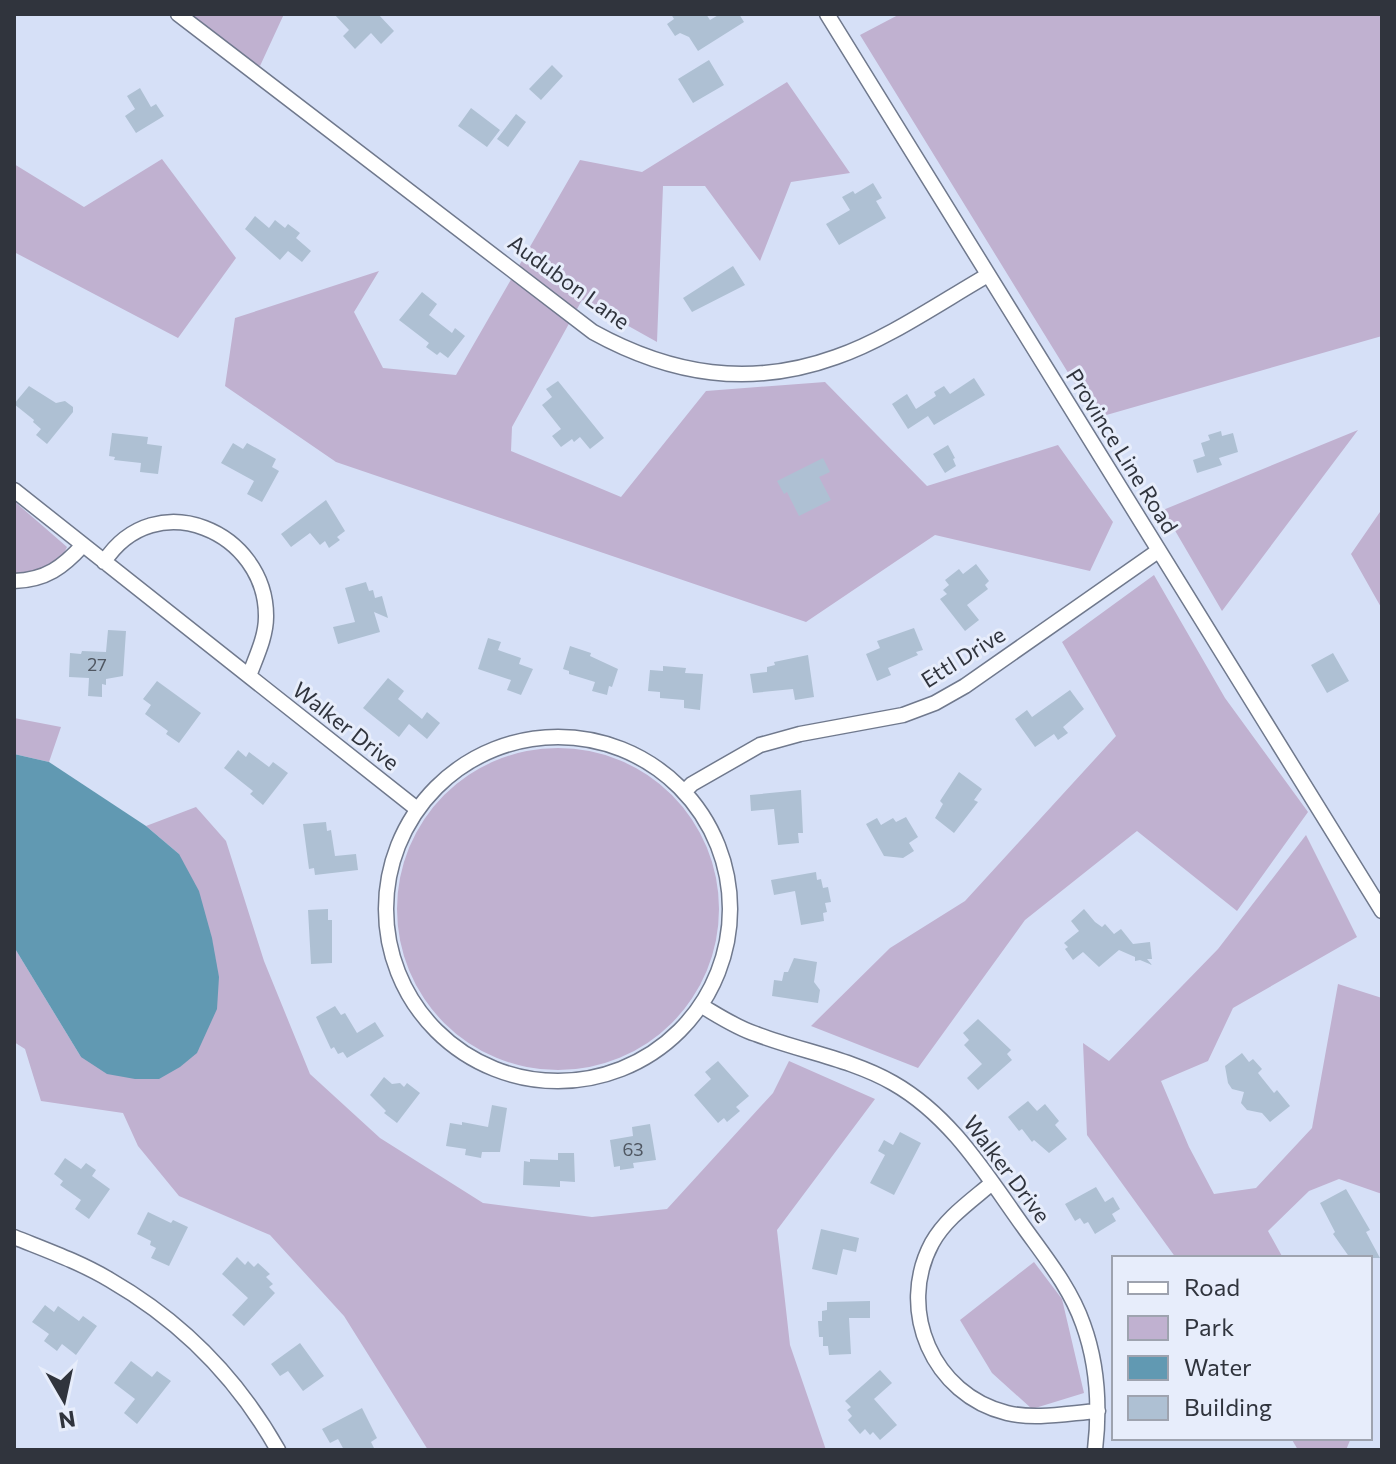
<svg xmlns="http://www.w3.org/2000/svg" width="1396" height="1464" viewBox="0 0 1396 1464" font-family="Commissioner,sans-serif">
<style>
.green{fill:#c0b1d0}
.water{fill:#6199b2}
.building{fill:#aec0d3}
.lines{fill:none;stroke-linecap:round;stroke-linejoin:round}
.minor-casing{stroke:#70798d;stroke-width:17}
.minor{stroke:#fff;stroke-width:14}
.labels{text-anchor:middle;stroke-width:6;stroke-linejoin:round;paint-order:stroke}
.number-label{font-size:18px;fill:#505762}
.street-label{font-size:22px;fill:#30343d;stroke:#e7edfb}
</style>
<rect width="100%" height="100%" fill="#d6e0f7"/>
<path class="green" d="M174 14H284L260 66 205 38Z
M900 14H1382V336L1096 418 860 35Z
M787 82 850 173 791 182 760 261 705 186H663L657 342 582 300 512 427 511 451 621 497 706 391 825 382 927 486 1058 445 1113 522 1090 571 935 535 806 622 336 462 225 386 235 318 379 271 354 312 383 368 456 375 580 160 642 172Z
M162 159 236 258 178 338 14 252V164L84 207Z
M1358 430 1222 611 1163 510Z
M14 501 67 547C56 571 38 571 14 575Z
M1382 509V609L1351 554Z
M1154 575 1225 698 1308 812 1237 911 1137 831 1025 920 918 1068 811 1026 890 948 965 901 1116 736 1062 642Z
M14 718 61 727 49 762 14 754Z
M397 909a161 161 0 1 1 322 0a161 161 0 1 1-322 0Z
M196 807 226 841 264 961 310 1074 380 1138 483 1203 592 1217 667 1209 773 1093 789 1061 875 1099 777 1230 790 1345 826 1450H428L344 1316 270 1235 179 1196 138 1146 123 1113 41 1101 25 1049 14 1042V947L81 1057 179 854 146 826Z
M1306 835 1357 937 1233 1008 1208 1061 1161 1081 1189 1147 1214 1194 1256 1188 1312 1128 1338 984 1382 998V1194L1339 1179 1309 1191 1268 1231 1283 1258H1176L1087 1135 1083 1043 1109 1061 1218 949Z
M1034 1262 1062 1299 1084 1393 1032 1409 992 1373 960 1320Z
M1291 1438H1351L1346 1450H1298Z"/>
<path class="water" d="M14 754 49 762 146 826 179 854 199 891 212 938 219 977 217 1009 197 1053 180 1067 159 1079H135L107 1074 81 1057 14 947Z"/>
<path class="building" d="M334 14H378L394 31 381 44 371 33 355 49 343 36 349 30Z
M671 14H706L710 20 720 14H739L744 22 698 51 689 37 680 33 675 36 667 24 674 19Z
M709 60 724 85 693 103 678 79Z
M552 65 563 76 541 100 529 89Z
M140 88 151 107 156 104 164 116 136 133 125 116 135 109 127 96Z
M471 108 500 130 487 147 458 126Z
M516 114 526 122 508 147 497 139Z
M873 183 882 198 876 201 886 218 839 245 826 224 850 210 842 197 853 191 855 194Z
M255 216 269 228 275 220 285 228 288 224 300 233 296 238 311 251 302 262 288 251 280 260 245 229Z
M733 266 745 285 692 312 683 298Z
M422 292 437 304 429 315 452 333 455 328 465 336 448 358 440 352 437 355 426 347 429 343 399 320Z
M974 378 985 395 934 425 928 416 908 429 892 404 907 394 916 409 936 396 934 392 944 386 950 394Z
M558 381 604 438 590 449 580 437 574 442 572 439 561 447 552 436 561 429 542 405 552 397 546 389Z
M29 386 56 403 65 401 73 407V412L47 444 36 435 41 429 33 422 34 420 14 404Z
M1221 431 1222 436 1233 433 1238 452 1219 458 1222 465 1197 473 1193 460 1205 456 1201 443 1210 440 1208 435Z
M112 433 148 437 147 444 162 446 158 474 140 472 141 463 114 460 115 457 109 456Z
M233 443 243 449 247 443 276 459 272 467 279 471 262 502 247 494 254 481 221 463Z
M948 445 955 458 953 459 956 466 945 473 933 454Z
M823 458 830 472 819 477 831 500 799 516 787 492 784 494 777 481Z
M326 500 345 531 337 537 340 540 329 548 325 541 320 545 310 533 291 547 281 534Z
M976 564 989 581 985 585 988 589 967 605 979 620 965 631 940 599 947 594 943 590 949 585 945 580 959 569 963 574Z
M366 582 369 591 373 590 375 598 382 596 388 618 374 612 380 632 338 644 333 627 355 622 345 588Z
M914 628 923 650 916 652 918 655 888 668 891 675 877 681 866 654 880 648 877 641Z
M108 630 126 631 123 676 106 679V685L102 684V697L88 696 89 678 69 677 70 653 81 654 82 651 106 652Z
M488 638 501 642 498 650 521 658 519 664 533 669 521 695 507 690 511 680 478 669Z
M570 646 591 653 590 656 618 669 612 687 609 686 607 695 592 691 595 682 569 674V671L563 669Z
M1333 653 1349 681 1327 693 1311 665Z
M808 655 814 697 795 700 793 689 753 693 750 674 767 672V667L775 665 774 662Z
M663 666 686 668 685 673 703 674 700 710 684 708V700L660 698V692L648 691 650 670 663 671Z
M388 678 404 691 398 699 422 719 427 712 440 723 427 739 409 724 399 737 363 708Z
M157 681 201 713 179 743 166 734 168 731 145 714 151 705 143 699Z
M1070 690 1084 709 1063 727 1068 733 1058 740 1054 734 1035 747 1015 719 1027 710 1032 717Z
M238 750 246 757 249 752 269 767 273 762 288 773 263 805 250 794 253 791 224 768Z
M959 772 982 789 974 800 978 802 954 833 935 818 943 804 940 801Z
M801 790 803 833H798L799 843 778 845 774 809 751 811 750 795Z
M906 817 918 837 909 843 914 851 903 858 884 856 866 824 877 818 881 825 893 818 896 822Z
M326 822 327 831 331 830 335 856 356 854 358 870 315 875 314 868 309 869 303 824Z
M816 872 817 880 821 879 823 888 828 887 831 902 825 903 827 912 823 913 824 921 801 925 795 891 774 895 771 880Z
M328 909V920H332V963L311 964 308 910Z
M1084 909 1095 922 1102 927 1105 924 1114 934 1121 929 1133 944 1150 942 1152 959H1147L1152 965 1140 960 1135 961V957L1119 950 1099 967 1083 952 1073 960 1065 949 1068 947 1064 943 1079 931 1071 921Z
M794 958 817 962 814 982 820 990 818 1003 772 996 774 980 782 981 784 972H788Z
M335 1006 341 1015 345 1013 357 1033 375 1022 384 1036 347 1058 343 1052 338 1054 334 1047 331 1049 316 1017Z
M978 1019 1011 1050 1007 1054 1012 1060 978 1090 967 1078 982 1064 964 1045 969 1040 963 1033Z
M1242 1053 1249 1062 1253 1059 1262 1069 1258 1073 1274 1093 1277 1090 1290 1106 1270 1122 1262 1113 1247 1110 1241 1103 1244 1092 1232 1089 1228 1083 1225 1066Z
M718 1061 749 1096 736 1107 740 1111 727 1122 724 1118 718 1123 694 1095 711 1079 705 1072Z
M384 1077 392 1084 400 1083 404 1087 407 1083 420 1093 397 1123 384 1113 386 1111 370 1095Z
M1028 1101 1037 1111 1045 1104 1059 1121 1055 1125 1067 1139 1049 1153 1034 1140 1032 1142 1022 1129 1019 1131 1008 1117Z
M492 1105 507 1108 500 1152H482L481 1158 465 1155 466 1149 446 1146 450 1123 462 1125V1122L488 1127Z
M650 1124 656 1160 633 1163 634 1168 620 1170V1166L614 1167 610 1140 633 1136 632 1127Z
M900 1132 921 1143 894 1195 870 1183 885 1155 878 1151 884 1140 893 1145Z
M558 1153H574L575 1182 560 1181V1187L523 1185 524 1161 530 1162V1159L558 1160Z
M65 1158 81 1169 86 1163 96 1170 92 1176 110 1189 89 1219 75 1209 81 1200 60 1185 63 1181 54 1174Z
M1096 1187 1105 1202 1113 1197 1120 1209 1112 1214 1116 1221 1095 1234 1088 1222 1084 1224 1080 1218 1075 1221 1065 1204Z
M1346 1189 1370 1230 1366 1232 1380 1258H1350L1333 1234 1335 1232 1320 1203Z
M148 1212 171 1223 173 1220 188 1227 169 1266 151 1258 156 1248 150 1245 151 1241 137 1234Z
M821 1229 859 1238 856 1252 843 1249 837 1275 812 1269Z
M237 1257 245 1265 248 1261 254 1267 258 1263 270 1274 266 1277 273 1284 269 1287 275 1293 244 1326 232 1315 248 1298 222 1274Z
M870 1301V1318H849L851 1354 829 1355 828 1346H823V1337H819L818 1321H822V1311L827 1310V1302Z
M45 1305 54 1312 58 1306 79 1321 83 1316 97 1326 76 1355 62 1344 57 1351 44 1341 49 1334 32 1322Z
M300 1343 324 1376 303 1391 288 1371 280 1376 271 1364Z
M131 1361 152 1377 157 1371 171 1381 137 1424 124 1413 135 1399 114 1383Z
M880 1370 892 1383 874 1399 897 1425 880 1440 873 1432 870 1435 865 1429 860 1434 848 1420 852 1416 847 1410 851 1407 845 1401Z
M362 1408 377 1438 371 1442 375 1450H344L338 1439 330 1443 322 1429Z"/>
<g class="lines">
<defs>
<path id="minor" d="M178 14 593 332C671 375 750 388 836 357 886 340 941 302 988 275
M827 14 1382 911
M14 490 417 809
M104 562C155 483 267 532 266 617 266 637 256 657 249 676
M14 581C46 580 63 567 83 545
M386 909a172 172 0 1 1 344 0a172 172 0 1 1-344 0Z
M684 792 692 784 760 745 800 734 903 715 935 703 965 686 1158 551
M702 1006C719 1016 737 1028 756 1034 800 1051 851 1059 893 1083 951 1116 985 1173 1023 1226 1045 1257 1070 1287 1083 1324 1098 1365 1100 1407 1095 1450
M992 1183C971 1201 946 1218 932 1243 896 1310 933 1395 1007 1413 1036 1420 1069 1413 1098 1411
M14 1237C46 1250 80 1262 110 1280 181 1321 238 1379 278 1450"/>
</defs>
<use href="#minor" class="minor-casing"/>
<use href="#minor" class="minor"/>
</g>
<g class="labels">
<g class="number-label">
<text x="97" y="671">27</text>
<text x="633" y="1156">63</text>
</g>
<g class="street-label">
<text transform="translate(569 282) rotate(36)" y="8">Audubon Lane</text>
<text transform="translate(1122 451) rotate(58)" y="8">Province Line Road</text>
<text transform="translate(963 657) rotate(-32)" y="8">Ettl Drive</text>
<text transform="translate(346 726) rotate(38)" y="8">Walker Drive</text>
<text transform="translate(1007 1169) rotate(53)" y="8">Walker Drive</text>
</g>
</g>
<rect width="1396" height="1464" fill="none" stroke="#30343d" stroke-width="32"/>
<rect x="1112" y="1256" width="260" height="184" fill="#e7edfb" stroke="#9ea3af" stroke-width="2"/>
<rect x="1128" y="1282" width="40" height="12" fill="#ffffff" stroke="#9ea3af" stroke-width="2"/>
<text x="1184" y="1296" font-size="24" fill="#30343d">Road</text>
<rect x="1128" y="1316" width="40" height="24" fill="#c0b1d0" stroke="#9ea3af" stroke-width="2"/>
<text x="1184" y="1336" font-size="24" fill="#30343d">Park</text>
<rect x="1128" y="1356" width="40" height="24" fill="#6199b2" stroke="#9ea3af" stroke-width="2"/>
<text x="1184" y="1376" font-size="24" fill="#30343d">Water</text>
<rect x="1128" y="1396" width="40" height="24" fill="#aec0d3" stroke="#9ea3af" stroke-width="2"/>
<text x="1184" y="1416" font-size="24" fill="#30343d">Building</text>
<g transform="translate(64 1400) rotate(171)" stroke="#e7edfb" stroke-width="6" paint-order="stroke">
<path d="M0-6L14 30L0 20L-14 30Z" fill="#30343d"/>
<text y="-12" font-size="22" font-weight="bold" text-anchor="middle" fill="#30343d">N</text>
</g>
</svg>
